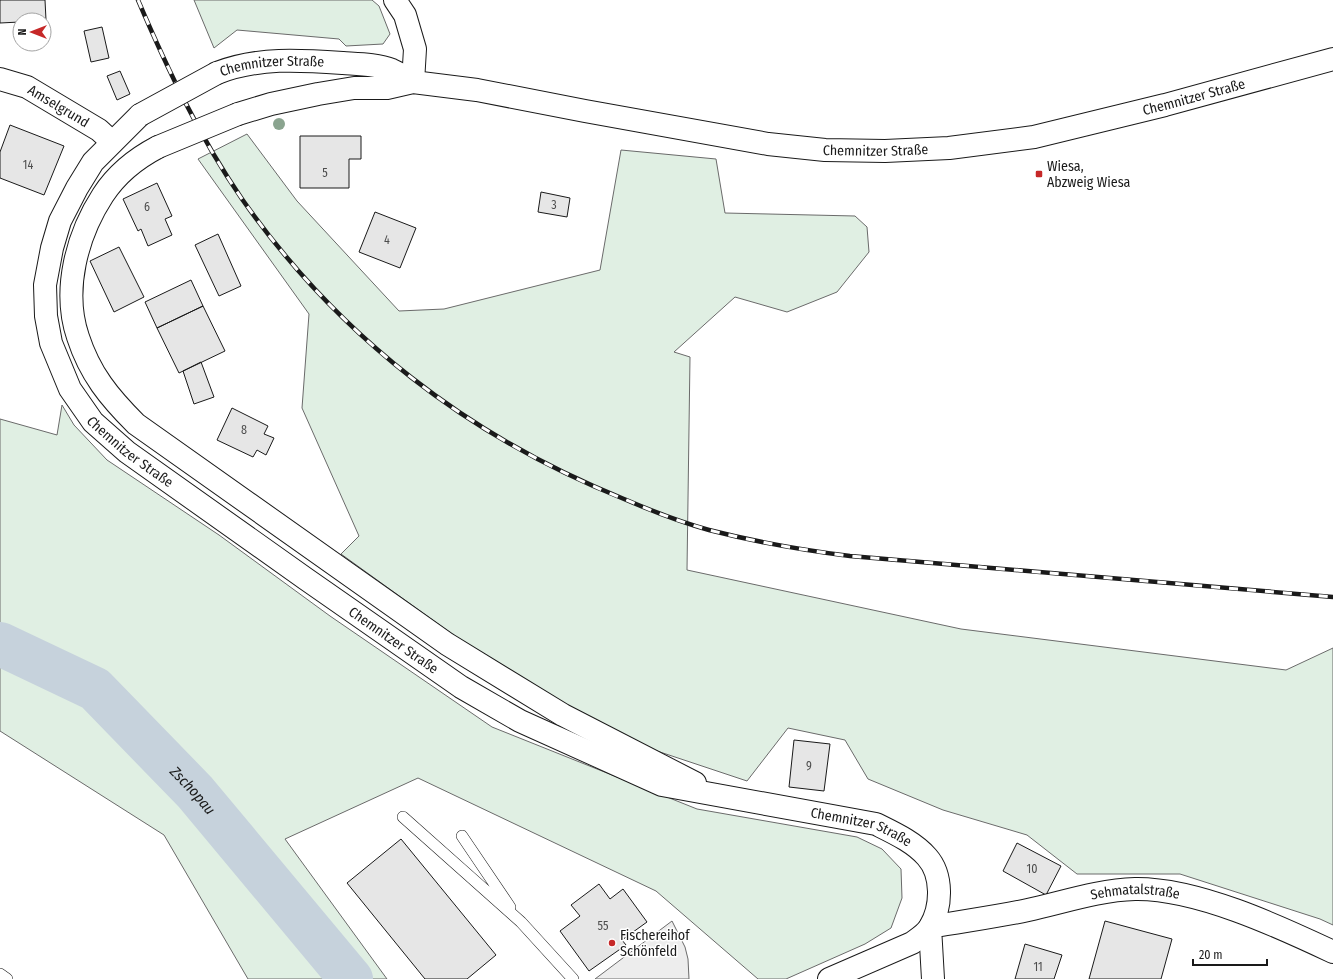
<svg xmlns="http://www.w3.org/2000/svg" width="1333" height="979" viewBox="0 0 1333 979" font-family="'Fira Sans Condensed',sans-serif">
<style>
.green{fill:#e0efe3;stroke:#6a6a6a}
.parking{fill:#ededed;stroke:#6a6a6a}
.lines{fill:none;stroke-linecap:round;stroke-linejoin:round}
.river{stroke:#c6d2dc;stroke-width:44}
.building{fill:#e6e6e6;stroke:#1a1a1a}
.service-casing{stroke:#1a1a1a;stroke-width:12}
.minor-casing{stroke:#1a1a1a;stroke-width:24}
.tertiary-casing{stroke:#1a1a1a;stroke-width:24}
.secondary-casing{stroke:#1a1a1a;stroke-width:24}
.primary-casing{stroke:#1a1a1a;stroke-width:24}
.service{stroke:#fff;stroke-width:11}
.minor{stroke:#fff;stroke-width:22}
.tertiary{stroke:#fff;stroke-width:22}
.secondary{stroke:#fff;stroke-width:22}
.primary{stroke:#fff;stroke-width:22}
.rail-casing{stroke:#1a1a1a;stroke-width:4.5}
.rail{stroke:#fff;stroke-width:3;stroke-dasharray:9;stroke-linecap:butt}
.primary-bridge-casing{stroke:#1a1a1a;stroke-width:24;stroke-linecap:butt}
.primary-bridge{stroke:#fff;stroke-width:22}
.tree{fill:#8aa48f}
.poi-dot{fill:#c62828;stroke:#fff;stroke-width:1.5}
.labels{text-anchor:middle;stroke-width:3;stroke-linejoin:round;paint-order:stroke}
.number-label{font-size:12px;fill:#4d4d4d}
.street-label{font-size:14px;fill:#1a1a1a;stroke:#fff}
.poi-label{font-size:14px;fill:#1a1a1a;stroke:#fff;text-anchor:start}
.water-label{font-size:15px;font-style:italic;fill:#1a1a1a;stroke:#fff}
</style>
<rect width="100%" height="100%" fill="#fff"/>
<path class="green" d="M194 0H372L379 6 390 34 383 44 346 46 339 39 237 30 214 48Z
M247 134 297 201 399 311 444 309 600 270 621 150 716 159 725 213 855 216 867 227 869 252 837 292 787 312 735 297 674 352 690 357 687 570 961 629 1286 670 1333 648V925L1320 919 1180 874H1077L1027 835 943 810 868 779 845 740 788 728 747 781 621 739 527 688 341 554 359 536 302 408 309 314 198 159Z
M62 405 74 425 107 460 219 535 330 616 492 727 697 809 857 837 882 849 901 869 902 898 891 928 865 944 786 979H758L656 891 418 778 285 839 387 979H248L164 835 0 731V419L57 435Z"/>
<path class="parking" d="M672 921 685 947 688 959 689 979H595Z"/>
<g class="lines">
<path class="river" id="s1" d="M0 644 95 689 195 792 351 979"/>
</g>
<path class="building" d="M0 0H45L46 20H20V22L0 23Z
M102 27 109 58 91 62 84 31Z
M120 71 130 94 117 100 107 76Z
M10 125 64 146 44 195 0 178V152Z
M300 136H361V159H349V188H300Z
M157 183 172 216 165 219 172 235 148 246 141 229 138 231 123 199Z
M541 192 570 198 567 217 538 212Z
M375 212 416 228 400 268 359 252Z
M218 234 241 286 219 296 195 245Z
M119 247 144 297 114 312 90 261Z
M191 280 203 306 157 328 145 302Z
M203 306 225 351 179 373 157 328Z
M201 362 214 397 194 404 183 371Z
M232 408 268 426 264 434 274 438 266 455 257 450 253 457 217 440Z
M794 740 830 744 824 791 789 787Z
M401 839 496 955 467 979H425L347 883Z
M1017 843 1061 866 1046 895 1003 871Z
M599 884 610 899 623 889 647 922 622 940 626 945 589 971 560 931 580 916 571 905Z
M1105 921 1172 939 1161 979H1089Z
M1025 944 1062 955 1054 979H1015Z"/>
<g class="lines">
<defs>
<path id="service" d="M403 817 521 922 573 979
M462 836 510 907
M0 974 7 979"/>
<g id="minor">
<path id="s2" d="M0 79 27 87 99 130 112 142"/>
</g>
<path id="tertiary" d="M395 0 405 15 415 49 413 82"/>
<g id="secondary">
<path id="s3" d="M933 979 930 927C963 921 996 917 1028 910 1064 902 1099 890 1135 889 1196 888 1278 926 1333 952"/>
</g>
<g id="primary">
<path id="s4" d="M217 73C258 57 300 60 343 63 359 64 377 64 392 70 399 73 406 78 413 82"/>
<path id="s5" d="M238 114 271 104 318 94 354 88H387L413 82 477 90 585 111 768 144 825 150 885 151 949 148 1034 137 1165 105 1333 59"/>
<path id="s6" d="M140 115 93 162 77 188 60 221 52 248 45 285 46 316 51 343 70 389 93 422 127 452 306 579 461 687 520 721 662 785 876 824C894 833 914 842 927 857 943 875 942 907 930 927 926 934 919 938 912 943L829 979"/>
<path d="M158 147C137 158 116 175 103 195 77 235 62 290 78 337 90 374 109 397 136 424L447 644 563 715 695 783"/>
</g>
</defs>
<use href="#service" class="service-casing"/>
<use href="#minor" class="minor-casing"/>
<use href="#tertiary" class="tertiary-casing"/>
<use href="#secondary" class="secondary-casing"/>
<use href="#primary" class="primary-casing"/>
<use href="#service" class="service"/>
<use href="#minor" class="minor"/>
<use href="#tertiary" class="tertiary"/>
<use href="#secondary" class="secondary"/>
<use href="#primary" class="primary"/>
<defs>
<path id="rail" d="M138 0C167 68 200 138 242 199 338 336 469 437 624 499 652 511 680 522 709 530 756 542 802 550 850 556L1333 597"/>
</defs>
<use href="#rail" class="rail-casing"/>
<use href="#rail" class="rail"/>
<defs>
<path id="primary-bridge" d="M140 115 217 73
M158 147 238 114"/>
</defs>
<use href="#primary-bridge" class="primary-bridge-casing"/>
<use href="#primary-bridge" class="primary-bridge"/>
</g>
<circle class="tree" cx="279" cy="124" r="6"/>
<g class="poi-dot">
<rect x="1035" y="170" width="8" height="8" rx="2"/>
<circle cx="612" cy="943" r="4"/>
</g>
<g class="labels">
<g class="number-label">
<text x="28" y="169">14</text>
<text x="325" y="177">5</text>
<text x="554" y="209">3</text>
<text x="147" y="211">6</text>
<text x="387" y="244">4</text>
<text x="244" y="434">8</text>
<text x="809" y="770">9</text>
<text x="1032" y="873">10</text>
<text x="603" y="930">55</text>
<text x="1038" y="971">11</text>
</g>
<g class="street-label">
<text dy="5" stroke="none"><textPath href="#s4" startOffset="56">Chemnitzer Straße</textPath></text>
<text dy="5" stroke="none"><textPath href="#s5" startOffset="971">Chemnitzer Straße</textPath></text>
<text dy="5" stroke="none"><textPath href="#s2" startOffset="65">Amselgrund</textPath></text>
<text dy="5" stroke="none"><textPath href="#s5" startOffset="647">Chemnitzer Straße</textPath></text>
<text dy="5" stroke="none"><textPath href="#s6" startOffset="396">Chemnitzer Straße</textPath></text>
<text dy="5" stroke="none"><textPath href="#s6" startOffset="720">Chemnitzer Straße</textPath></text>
<text dy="5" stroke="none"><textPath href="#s6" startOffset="1230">Chemnitzer Straße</textPath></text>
<text dy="5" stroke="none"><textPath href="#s3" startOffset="261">Sehmatalstraße</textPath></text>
</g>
<g class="poi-label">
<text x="1047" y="171">Wiesa,<tspan x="1047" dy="16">Abzweig Wiesa</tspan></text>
<text x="620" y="940">Fischereihof<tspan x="620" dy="16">Schönfeld</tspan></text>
</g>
<g class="water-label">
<text dy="5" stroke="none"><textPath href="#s1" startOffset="246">Zschopau</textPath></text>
</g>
</g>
<g transform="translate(32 32) rotate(270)"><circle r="19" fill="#ffffff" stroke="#a3a3a3"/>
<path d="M0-3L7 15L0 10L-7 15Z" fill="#c62828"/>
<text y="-6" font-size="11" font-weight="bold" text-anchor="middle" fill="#1a1a1a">N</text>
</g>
<path d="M1193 959v6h74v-6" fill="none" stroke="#1a1a1a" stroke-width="2"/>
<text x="1199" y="959" font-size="12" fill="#1a1a1a" stroke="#ffffff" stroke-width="3" paint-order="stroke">20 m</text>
</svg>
